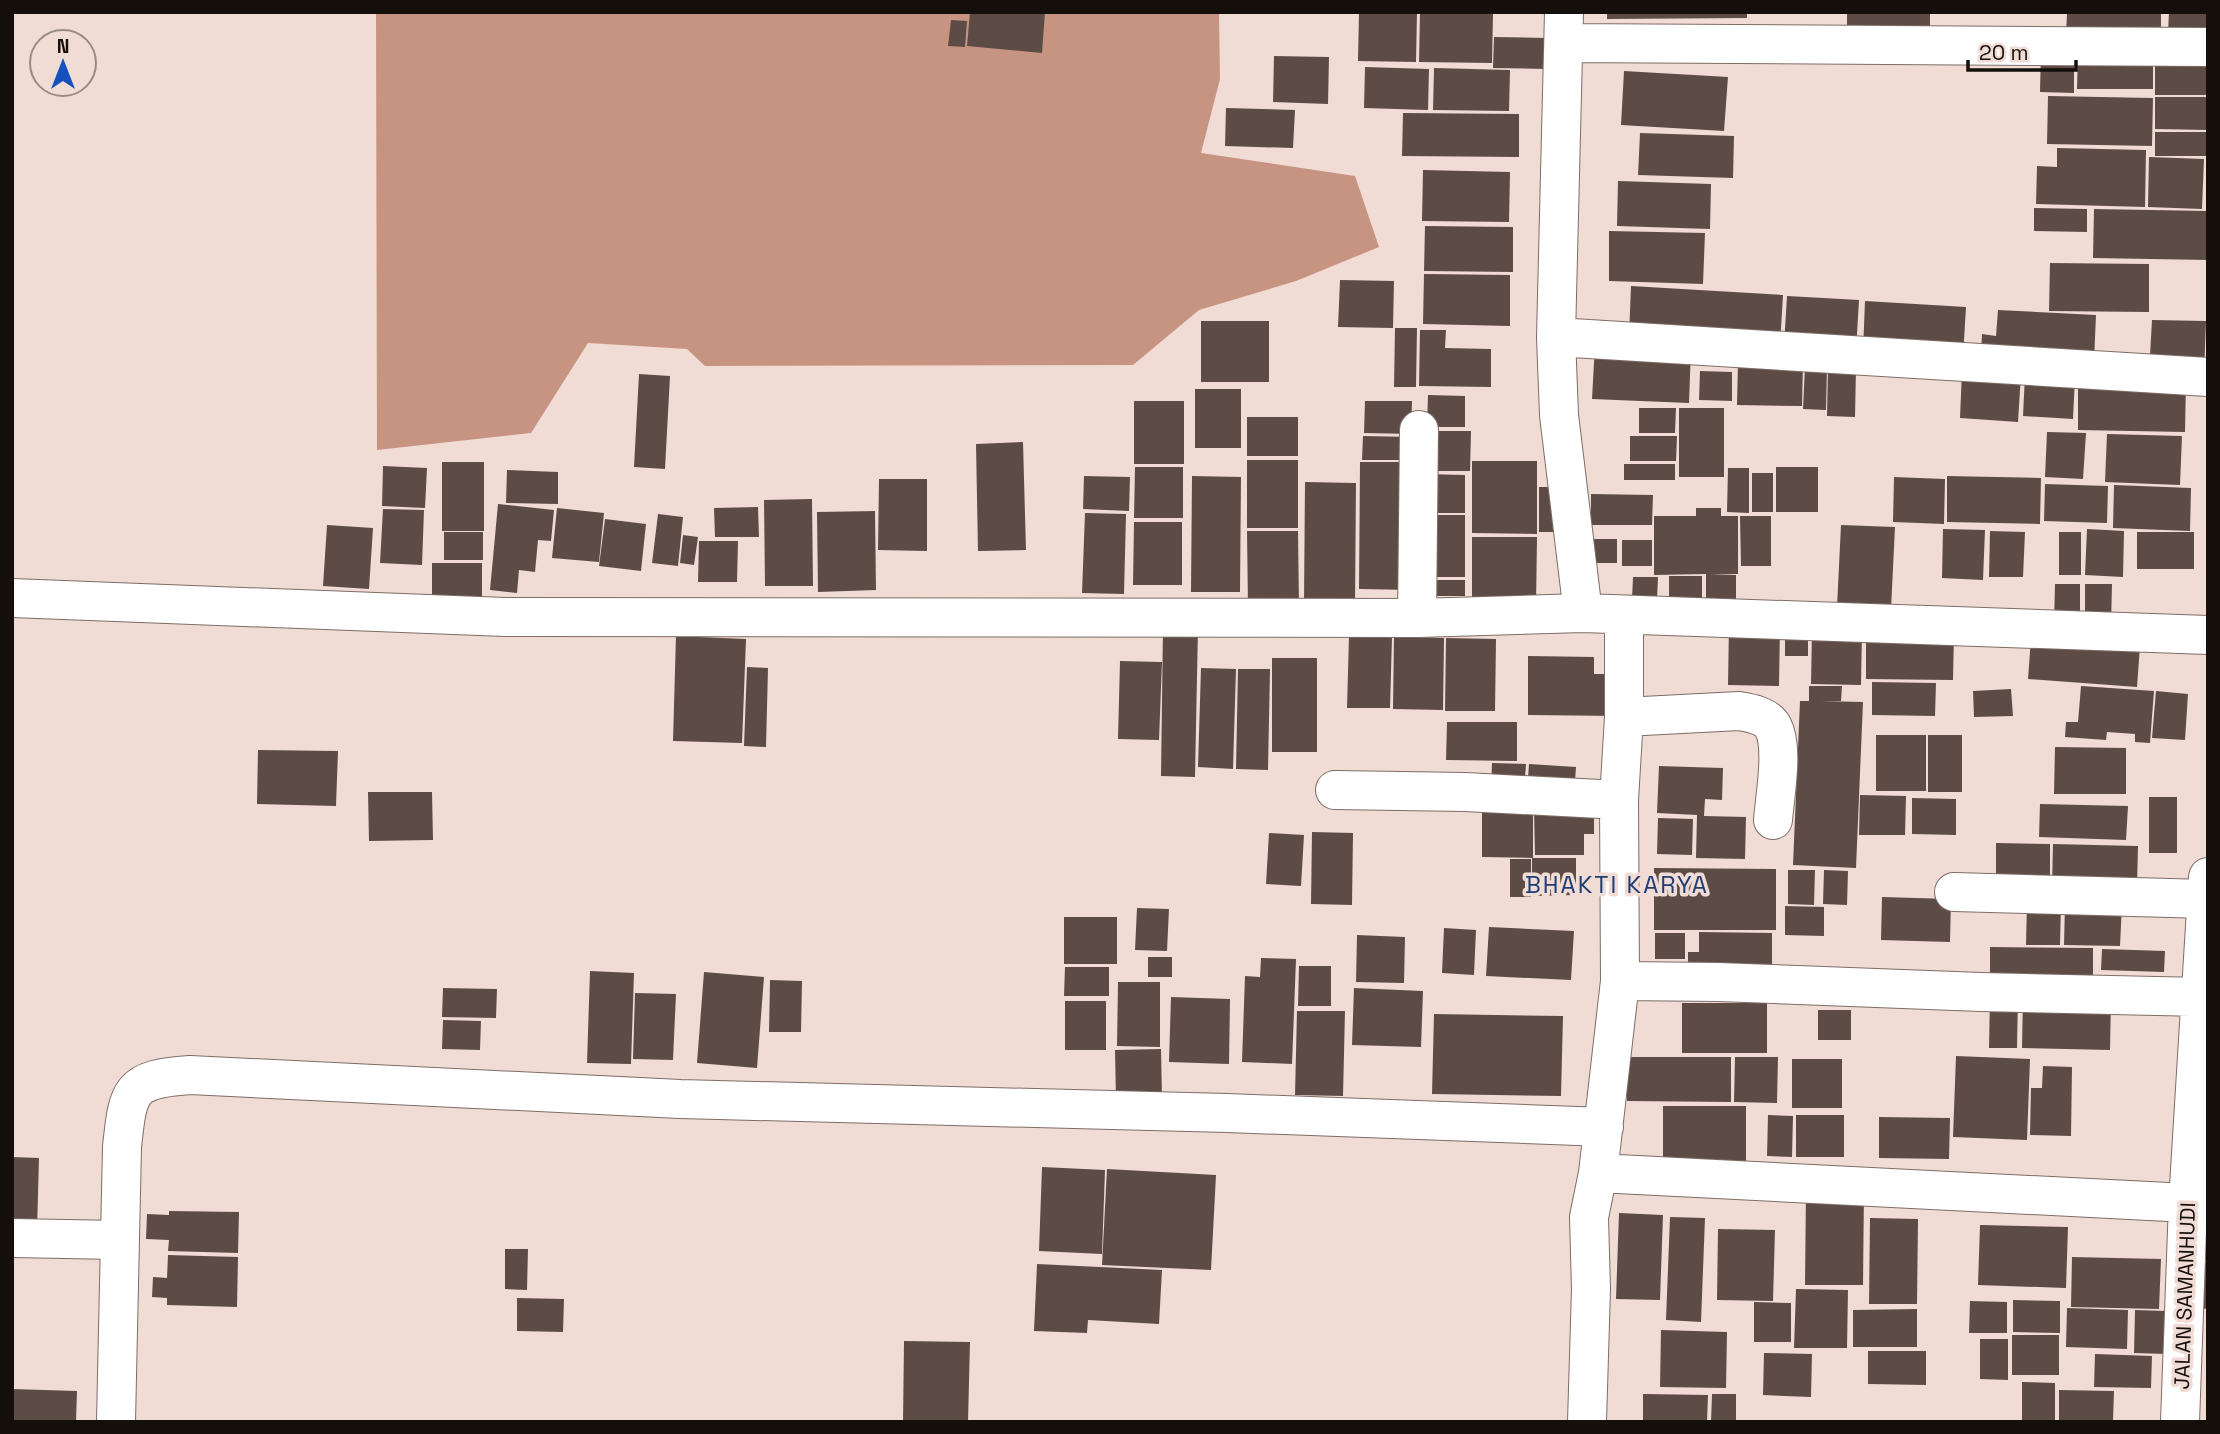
<svg xmlns="http://www.w3.org/2000/svg" width="2220" height="1434" viewBox="0 0 2220 1434" font-family="'Space Grotesk',sans-serif">
<style>
.forest{fill:#c89482}
.building{fill:#5d4c46}
.lines{fill:none;stroke-linecap:round;stroke-linejoin:round}
.minor-casing{stroke:#7e6c66;stroke-width:40}
.minor{stroke:#fff;stroke-width:38}
.labels{text-anchor:middle;stroke-width:7;stroke-linejoin:round;paint-order:stroke}
.street-label{font-size:21px;fill:#150f0c;stroke:#f0dcd5}
.quarter-label{font-size:24px;letter-spacing:2px;fill:#1f3c73;stroke:#f0dcd5}
</style>
<rect width="100%" height="100%" fill="#f0dcd5"/>
<path class="forest" d="M376 12H1219L1220 79 1201 153 1355 176 1379 247 1296 281 1199 310 1133 365 705 366 687 349 588 343 531 433 377 450Z"/>
<path class="building" d="M970 12H1045L1042 53 967 46Z
M1359 12 1417 13 1416 62 1358 61Z
M1420 12 1493 14 1492 63 1419 62Z
M1607 12H1747V18L1607 19Z
M1847 12H1930V34H1847Z
M2067 12H2161V33L2066 37Z
M2169 12H2208V34L2168 33Z
M951 20 967 21 965 47 948 46Z
M1494 37 1547 38 1546 69 1493 68Z
M2041 49H2074V93L2040 92Z
M2078 51 2153 52V89H2077Z
M2155 52 2208 53V95H2155Z
M1274 56 1329 57 1328 104 1273 102Z
M1365 67 1429 69 1428 110 1364 108Z
M1434 68 1510 70 1509 111 1433 110Z
M1624 71 1728 77 1724 131 1621 125Z
M2048 96 2153 98 2152 146 2047 144Z
M2155 97H2208V130L2155 129Z
M1226 108 1295 110 1293 148 1225 146Z
M1403 113 1519 114V157L1402 156Z
M2155 132H2208V156H2155Z
M1640 133 1734 136 1733 178 1638 175Z
M2057 148 2146 150 2145 207 2036 204 2037 166 2057 167Z
M2149 157 2204 159 2202 209 2148 207Z
M1423 170 1510 172 1509 222 1422 221Z
M1618 181 1711 184 1710 229 1617 226Z
M2034 208 2087 209V232L2034 231Z
M2094 209 2208 211V260L2093 258Z
M1425 226 1513 227V272L1424 271Z
M1609 231 1705 233 1703 284 1609 281Z
M2050 263 2149 264V312L2049 311Z
M1424 274 1510 275V326L1423 324Z
M1340 280 1394 281 1393 328 1338 327Z
M1631 286 1783 295 1780 345 1629 336Z
M1787 296 1859 300 1856 351 1784 346Z
M1865 301 1966 307 1963 357 1863 351Z
M1998 310 2096 315 2094 361 1981 354 1982 334 1996 336Z
M2152 320 2206 321 2204 374 2149 373Z
M1201 321H1269V382H1201Z
M1395 328H1417L1416 387H1394Z
M1420 330H1446L1445 348 1491 349V387L1419 386Z
M1595 345 1691 349 1689 403 1592 399Z
M1738 361 1803 362 1802 406 1737 405Z
M1805 366 1827 367 1826 410 1803 409Z
M1828 368H1856L1855 417 1827 416Z
M1962 370 2021 374 2018 422 1960 418Z
M1700 371 1732 372V401L1699 400Z
M639 374 670 376 665 469 634 467Z
M2025 374 2075 377 2073 419 2023 416Z
M2078 379 2186 380 2185 432 2078 430Z
M1195 389H1241V448H1195Z
M1428 395 1465 396V427H1427Z
M1134 401H1184V464H1134Z
M1365 401H1412L1411 434 1364 433Z
M1639 408H1676L1675 433H1639Z
M1679 408H1724V477H1679Z
M1247 417H1298V456H1247Z
M1426 431H1471L1470 471H1425Z
M2047 432 2086 433 2083 479 2045 477Z
M2107 434 2182 436 2180 485 2105 482Z
M1363 436 1413 437V460H1362Z
M1630 436H1677L1676 461H1630Z
M1023 442 1026 550 978 551 976 444Z
M1247 460H1298V528H1247Z
M1472 461H1537V534L1472 533Z
M442 462H484V531H442Z
M1360 462H1415L1414 590 1359 589Z
M1624 464H1675V480H1624Z
M383 466 427 468 425 508 382 506Z
M1135 467H1183V518H1134Z
M1776 467H1818V512H1776Z
M1728 468H1749V513L1727 512Z
M507 470 558 472V504L506 503Z
M1752 473H1773V512H1752Z
M1424 474 1465 475V513H1424Z
M1084 476 1130 477 1129 511 1083 509Z
M1192 476 1241 477 1240 592H1191Z
M1947 476 2041 478 2040 524 1947 522Z
M1894 477 1945 479 1944 524 1893 522Z
M879 479H927V551L878 550Z
M1305 482 1356 483 1355 604 1304 603Z
M2045 484 2108 486 2107 523 2044 521Z
M2114 485 2191 488 2190 531 2113 528Z
M1539 487H1564V532H1539Z
M1591 494 1653 495 1652 525H1591Z
M812 499 813 586H765L764 500Z
M498 504 554 510 551 541 538 540 535 572 519 570 517 593 490 590Z
M758 507 759 537H715L714 508Z
M557 508 604 513 599 562 552 558Z
M1696 508H1721V516H1738V574H1710L1736 575V600H1706V574L1654 575V516H1696Z
M383 509 424 510 422 565 380 563Z
M875 511 876 590 818 592 817 512Z
M1085 513 1126 514 1124 594 1082 593Z
M658 514 683 517 678 566 652 563Z
M1424 515H1465V577H1423Z
M1740 516H1771V566H1741Z
M605 519 646 524 641 571 599 566Z
M1134 522H1182V585H1133Z
M327 525 373 528 369 589 323 586Z
M1841 525 1895 527 1891 609 1837 607Z
M1943 529 1985 530 1983 580 1942 578Z
M2087 529 2124 531 2123 577 2085 575Z
M1247 531H1298L1299 607 1248 608Z
M1990 531 2025 532 2023 577H1989Z
M444 532H483V560H444Z
M2059 532H2081V575H2059Z
M2137 532H2194V569H2137Z
M683 535 698 537 694 565 680 563Z
M1472 537H1537L1536 607H1472Z
M1592 539H1617V563H1592Z
M1622 540H1652V566H1622Z
M699 541H738L737 582H698Z
M432 563H482V605H432Z
M1669 576H1702V600H1669Z
M1633 577H1658L1657 600 1632 599Z
M1423 580H1465V596H1423Z
M2055 584H2080V624H2054Z
M2085 584H2112L2111 626H2085Z
M1729 624 1780 625 1779 686 1728 685Z
M1163 626 1198 627 1195 777 1161 776Z
M1785 626H1808V656H1785Z
M1812 631H1862L1861 685 1811 684Z
M1866 632 1954 633 1953 680 1866 679Z
M676 636 746 639 742 743 673 741Z
M1349 636 1392 637 1390 708H1347Z
M1394 637 1444 638 1443 710 1393 709Z
M1446 638 1496 639 1495 711H1445Z
M2031 638 2140 646 2137 687 2028 679Z
M1528 656 1594 657V674H1620L1619 716 1528 715Z
M1272 658H1317V752H1272Z
M1120 661 1162 662 1159 740 1118 739Z
M747 667 768 668 766 747 744 746Z
M1201 668 1236 669 1233 769 1198 767Z
M1238 669H1270L1268 770 1236 769Z
M1872 682 1936 683 1935 716 1872 715Z
M1809 686H1842L1841 701H1821L1863 702 1856 868 1793 865 1800 701H1809Z
M2081 686 2154 691 2150 743 2135 742V734L2107 732 2106 740 2065 737 2066 722H2078Z
M2011 689 2013 716 1974 717 1973 691Z
M2156 691 2188 694 2185 740 2152 738Z
M1447 722H1517V761L1446 760Z
M1876 735H1926V791H1876Z
M1928 735H1962V792H1928Z
M2055 747 2126 748V794H2054Z
M258 750 338 751 336 806 257 804Z
M1492 763 1526 764 1524 792 1491 791Z
M1529 764 1576 767 1574 795 1527 792Z
M1659 766 1723 768 1722 800 1705 799 1704 816 1746 817 1745 859 1696 858 1697 815 1657 813Z
M368 792H432L433 840 369 841Z
M1860 795 1906 796 1905 835H1859Z
M2149 797H2177V853H2149Z
M1912 798 1956 799V835L1912 834Z
M1482 801H1533V858L1482 857Z
M2040 804 2128 806 2126 840 2039 837Z
M1594 809V834H1584V855H1535L1534 810Z
M1658 818 1693 819 1692 855 1657 854Z
M1312 832 1353 833 1352 905 1311 904Z
M1269 833 1304 835 1301 886 1266 884Z
M1996 843 2050 844V885L1996 884Z
M2053 844 2138 846 2137 887 2052 886Z
M1532 858H1576V895L1532 896Z
M1510 859H1531V897H1510Z
M1654 868 1776 869V930H1654Z
M1788 870H1815L1814 905 1788 904Z
M1824 870 1848 871 1847 905 1823 904Z
M1882 897 1951 899 1950 942 1881 940Z
M2027 901 2061 902 2060 945H2026Z
M2065 903 2122 904 2120 946 2064 945Z
M1785 906 1824 907V936L1785 935Z
M1137 908 1169 909 1167 951 1135 950Z
M1064 917H1117V964H1064Z
M1489 927 1574 931 1571 980 1486 976Z
M1444 928 1476 930 1474 975 1442 973Z
M1699 932 1772 933V979H1688V952H1699Z
M1655 933H1685V959H1655Z
M1357 935 1405 937 1404 983 1356 982Z
M1990 947 2093 948V991H1990Z
M2102 949 2165 951 2164 972 2101 970Z
M1148 957H1172V977H1148Z
M1261 958 1296 959 1292 1064 1242 1062 1245 976 1260 977Z
M1299 966H1331V1006H1298Z
M1065 967H1109V996H1064Z
M590 971 634 973 631 1064 587 1063Z
M704 972 764 977 757 1068 697 1063Z
M770 980 802 981 801 1032H769Z
M1118 982H1160V1047L1117 1046Z
M443 988 497 989 496 1018 442 1017Z
M1354 988 1423 991 1421 1047 1352 1045Z
M635 993 676 994 673 1060 633 1059Z
M1990 995H2018L2017 1048H1989Z
M2023 995 2111 996 2110 1050 2022 1048Z
M1171 997 1230 999 1229 1064 1169 1062Z
M1065 1001H1106V1050H1065Z
M1682 1003H1767V1053H1682Z
M1818 1010H1851V1040H1818Z
M1297 1011H1345L1343 1096 1295 1095Z
M1434 1014 1563 1016 1561 1096 1432 1094Z
M443 1020 481 1021 480 1050 442 1049Z
M1161 1049 1162 1100H1116L1115 1050Z
M1956 1056 2030 1059 2027 1140 1953 1137Z
M1627 1057H1731V1102L1627 1101Z
M1735 1057H1778L1777 1103 1734 1102Z
M1792 1059H1842V1108H1792Z
M2043 1066 2072 1067 2071 1136 2030 1135 2031 1088H2042Z
M1663 1106H1746V1165H1663Z
M1768 1115 1793 1116 1792 1157 1767 1156Z
M1796 1115H1844V1157H1796Z
M1879 1117 1950 1118 1949 1159 1879 1158Z
M12 1157 39 1158 37 1231H12Z
M1042 1167 1105 1170 1102 1254 1039 1251Z
M1107 1169 1216 1175 1211 1270 1102 1265Z
M1806 1189H1864L1863 1285H1805Z
M169 1211 239 1212 238 1253 168 1251 169 1240 146 1239 147 1214 169 1215Z
M1619 1213 1663 1215 1660 1300 1616 1299Z
M1670 1217 1705 1218 1701 1322 1666 1320Z
M1870 1218 1918 1219 1917 1304H1869Z
M1980 1225 2068 1227 2066 1288 1978 1285Z
M1718 1229 1775 1230 1773 1301 1717 1300Z
M505 1249H528L527 1290 505 1289Z
M168 1255 238 1257 237 1307 167 1305V1298L152 1297 153 1277 167 1278Z
M2072 1257 2161 1259 2159 1309 2071 1307Z
M2198 1263H2208V1309L2198 1308Z
M1037 1264 1162 1270 1159 1324 1088 1320 1087 1333 1034 1331Z
M1796 1289 1848 1290 1847 1348H1794Z
M517 1298 564 1299 563 1332 517 1331Z
M2013 1300 2060 1301V1333L2013 1332Z
M1970 1301 2007 1302V1333H1969Z
M1754 1302 1791 1303V1342H1754Z
M2067 1308 2128 1310 2127 1349 2066 1347Z
M1917 1309V1347H1853V1310Z
M2135 1310 2167 1311 2166 1354 2134 1353Z
M1661 1330 1727 1332 1726 1388 1660 1387Z
M2012 1335H2059V1375H2012Z
M1980 1339H2008V1380L1980 1379Z
M904 1341 970 1342 968 1422H903Z
M1868 1351H1926V1385L1868 1384Z
M1764 1353 1812 1354 1811 1397 1763 1395Z
M2095 1354 2152 1356 2151 1388 2094 1387Z
M2022 1382 2055 1383V1422H2022Z
M12 1389 77 1391 76 1422H12Z
M2059 1390 2114 1391 2113 1422H2059Z
M1643 1394 1708 1395 1707 1422H1643Z
M1712 1394H1736V1422H1711Z"/>
<g class="lines">
<defs>
<path id="minor" d="M1564 12 1556 337 1559 415 1583 613
M1564 43 2208 47
M1556 337 2208 377
M12 598 505 617 1417 618 1583 613 2208 635
M1624 615V717L1619 800 1620 981 1598 1173 2188 1203
M1417 618 1419 430
M1624 717 1739 711C1751 713 1767 716 1773 727 1784 748 1775 795 1773 820
M1335 790 1465 792 1619 800
M1954 892 2207 899
M1620 981 1718 982 1981 992 2202 997
M12 1238 119 1240
M116 1422 122 1147C128 1090 129 1079 190 1075L680 1099 1227 1113 1604 1127
M1587 1422 1591 1289 1589 1217 1598 1173
M2180 1422 2188 1203 2208 877"/>
</defs>
<use href="#minor" class="minor-casing"/>
<use href="#minor" class="minor"/>
</g>
<g class="labels">
<g class="street-label">
<text transform="translate(2185 1296) rotate(-88)" y="7">JALAN SAMANHUDI</text>
</g>
<g class="quarter-label">
<text x="1617" y="893">BHAKTI KARYA</text>
</g>
</g>
<rect width="2220" height="1434" fill="none" stroke="#150f0c" stroke-width="28"/>
<g transform="translate(63 63)"><circle r="33" fill="#f0dcd5" stroke="#988a85" stroke-width="2"/>
<path d="M0-5L12 26L0 18L-12 26Z" fill="#1651bd"/>
<text y="-10" font-size="19" font-weight="bold" text-anchor="middle" fill="#150f0c">N</text>
</g>
<path d="M1968 60v10h108v-10" fill="none" stroke="#150f0c" stroke-width="3.5"/>
<text x="1979" y="60" font-size="21" fill="#150f0c" stroke="#f0dcd5" stroke-width="5" paint-order="stroke">20 m</text>
</svg>
